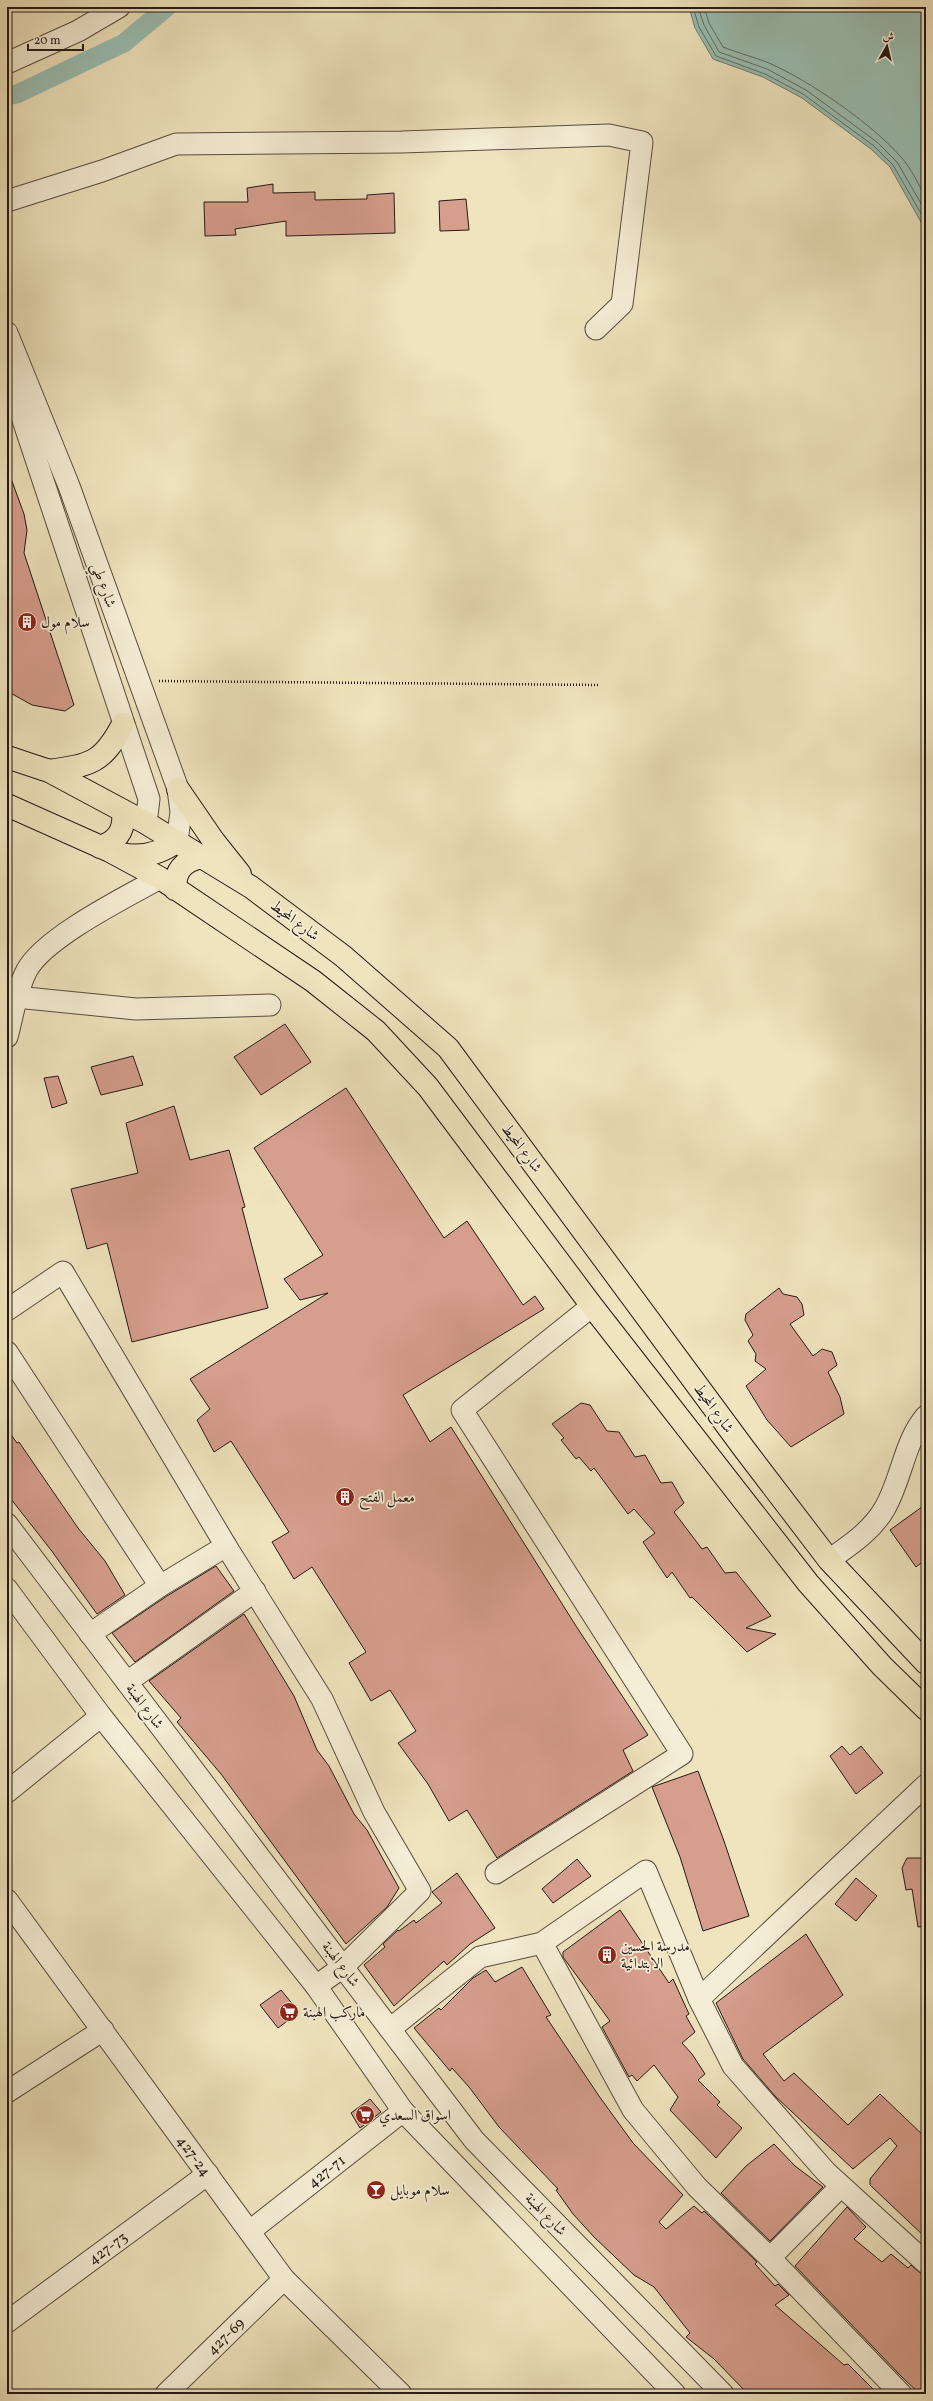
<svg xmlns="http://www.w3.org/2000/svg" width="933" height="2401" viewBox="0 0 933 2401" font-family="Vollkorn,Amiri,serif">
<style>
.water{fill:#9abeb2;stroke:#6b7c73}
.lines{fill:none;stroke-linecap:round;stroke-linejoin:round}
.shore{stroke:#606c64;stroke-width:1}
.canal{stroke:#9abeb2;stroke-width:19}
.building{fill:#d69e8d;stroke:#251915}
.minor-casing{stroke:#584c3f;stroke-width:23}
.major-casing{stroke:#251915;stroke-width:24}
.path{stroke:#251915;stroke-width:2.5;stroke-dasharray:1 2;stroke-linecap:butt}
.minor{stroke:#f5edd5;stroke-width:21}
.major{stroke:#efe4be;stroke-width:22}
.labels{text-anchor:middle;stroke-width:3.5;stroke-linejoin:round;paint-order:stroke}
.street-label{font-size:15px;fill:#251915;stroke:#f5edd5}
.poi-label{font-size:15px;fill:#251915;stroke:#f5edd5;text-anchor:start}
</style>
<rect width="100%" height="100%" fill="#efe4be"/>
<filter id="stains"><feTurbulence type="fractalNoise" baseFrequency=".005" numOctaves="4"/><feColorMatrix values="0 0 0 0 .2 0 0 0 0 .09 0 0 0 0 .02 0 0 0 .5 -.17"/></filter>
<radialGradient id="worn" r=".72"><stop offset=".6" stop-color="#630" stop-opacity="0"/><stop offset="1" stop-color="#630" stop-opacity=".3"/></radialGradient>
<path class="water" d="M689 7H926V231L890 167 871 149 802 98 763 77 713 59 695 28Z"/>
<g class="lines">
<path class="shore" d="M693 7 699 27 716 56 765 74 803 94 874 146 893 165 926 222
M698 7 704 25 719 52 767 69 806 90 877 142 897 162 926 212
M704 7 709 23 723 47C738 53 754 57 769 63 810 81 871 123 901 157 911 168 919 185 926 199"/>
<path class="canal" d="M7 96 17 94 124 43 167 7"/>
</g>
<path class="building" d="M273 184V193L315 192V200L367 199V195L394 193 395 233 286 236V221L235 229 236 235 205 236 204 202H248L247 188Z
M466 199 469 230 440 231 439 201Z
M7 473H9L24 514 27 530 24 553 74 705 65 711 32 705 7 691Z
M285 1024 311 1062 261 1095 234 1057Z
M133 1056 143 1085 101 1095 91 1067Z
M58 1076 67 1103 52 1108 44 1078Z
M346 1088 444 1238 467 1221 523 1305 535 1296 544 1309 403 1395 430 1442 451 1427 576 1626 648 1735 623 1750 633 1771 497 1858 467 1810 449 1821 428 1784 398 1743 416 1731 390 1690 371 1701 349 1663 366 1652 312 1567 294 1579 272 1542 289 1532 231 1441 214 1452 197 1420 210 1409 190 1379 328 1293 300 1300 284 1279 323 1255 254 1148Z
M174 1106 190 1160 229 1150 245 1207 242 1208 268 1308 132 1342 107 1243 87 1249 71 1189 138 1173 126 1123Z
M779 1288 783 1294 797 1297 802 1304 804 1315 790 1324 813 1356 822 1349 832 1352 837 1365 828 1372 840 1397 844 1414 791 1447 767 1420 746 1386 766 1369 755 1361 756 1354 748 1341 753 1335 745 1320 746 1314Z
M581 1403 590 1405 607 1431 619 1432 635 1457 645 1455 661 1483 672 1482 684 1503 674 1512 702 1549 707 1547 725 1573 736 1572 771 1616 746 1628 776 1634 747 1652 692 1597 690 1598 672 1572 667 1578 643 1542 655 1533 634 1509 628 1514 594 1468 591 1471 579 1457 576 1459 561 1440 564 1438 552 1424Z
M7 1429 17 1443 19 1442 78 1528 105 1561 125 1595 97 1614 51 1550 7 1494Z
M926 1504V1559L916 1567 890 1530Z
M216 1566 234 1591 135 1662 112 1633 167 1596Z
M244 1614 294 1696 317 1750 329 1766 354 1814 367 1830 399 1888 387 1907 346 1944 221 1774 177 1722 181 1718 149 1681Z
M842 1746 850 1755 861 1746 883 1773 856 1794 830 1756Z
M698 1771 724 1841 749 1916 703 1931 680 1857 652 1787Z
M907 1858H926V1926L918 1927 912 1889 906 1890 902 1868Z
M577 1859 591 1876 553 1903 542 1889Z
M457 1873 495 1928 470 1944 447 1965 444 1961 394 2006 364 1965 385 1947 383 1944 398 1930 399 1931 414 1920 416 1923 442 1903 432 1892Z
M856 1878 877 1896 856 1921 835 1904Z
M620 1910 669 1983 673 1979 689 2014 686 2016 695 2032 682 2043 692 2054 705 2074 698 2080 720 2102 717 2105 742 2128 716 2158 670 2110 678 2097 654 2065 637 2081 632 2075 629 2077 602 2027 610 2021 563 1957V1952Z
M806 1934 843 1995 763 2054 784 2081 794 2073 848 2125 880 2094 926 2138V2238L870 2185V2179L897 2146 890 2138 853 2169 775 2096 743 2059 716 2003Z
M522 1967 551 2015 546 2017 599 2096 633 2143 683 2195 659 2222 666 2229 694 2206 702 2213 704 2211 757 2262 755 2264 775 2286 778 2284 789 2295 775 2305 844 2365 848 2364 878 2394H748L714 2359 686 2337 690 2333 654 2287 634 2275 594 2237 573 2214 556 2190 558 2189 499 2127 469 2087 452 2068 450 2071 414 2028 439 2008 441 2010 473 1978 486 1970 495 1982Z
M281 1990 299 2012 278 2028 260 2005Z
M370 2099 381 2112 360 2128 351 2113Z
M774 2144 795 2166 823 2187 770 2241 721 2193 746 2166Z
M847 2207 866 2227 854 2239 882 2262 891 2254 908 2268 911 2265 926 2278V2394H920L902 2377 795 2266Z"/>
<g class="lines">
<defs>
<g id="minor">
<path d="M7 63 78 31 119 7"/>
<path d="M7 201 102 171 176 144 402 142 609 135 642 142 622 304 596 329"/>
<path d="M7 333 69 486 178 789 181 812 177 841"/>
<path d="M7 372 149 799 146 823"/>
<path d="M7 992 16 997 136 1009 270 1005"/>
<path d="M7 1037C13 1015 16 991 27 970 45 937 126 897 160 878"/>
<path d="M7 1310 63 1272 226 1546 322 1699 374 1812 420 1891 343 1967 316 1986"/>
<path d="M7 1352 160 1586"/>
<path d="M7 1524 474 2140 723 2394"/>
<path d="M829 1560C850 1545 872 1531 885 1508 902 1478 904 1442 926 1416"/>
<path d="M7 1589 101 1716 316 1986 403 2111 675 2394"/>
<path d="M90 1634 160 1586 226 1546"/>
<path d="M127 1682 255 1591"/>
<path d="M7 1792 101 1716"/>
<path d="M496 1873 682 1754 462 1410 592 1306"/>
<path id="s1" d="M7 1900 284 2279 401 2394"/>
<path d="M542 1943 633 2110 697 2187 770 2258 901 2394"/>
<path d="M699 1999 926 1785"/>
<path d="M390 2029 480 1957 542 1943 646 1871 699 1999 733 2066 826 2172 926 2263"/>
<path d="M7 2092 103 2030"/>
<path id="s2" d="M250 2231 403 2111"/>
<path d="M770 2258 841 2186"/>
<path id="s3" d="M7 2322 208 2174"/>
<path id="s4" d="M166 2394 284 2279"/>
</g>
<path id="major" d="M7 757 49 771 146 823 251 887 343 956 448 1048 745 1450 829 1560 926 1663
M49 771C91 765 103 763 123 724
M178 789 213 840 240 874
M7 805 110 851 160 878 313 981 376 1031 428 1087 592 1306 808 1583 882 1666 926 1709
M100 847C118 841 125 830 123 811
M121 854C141 858 160 854 177 841
M175 889C175 870 183 861 202 857"/>
</defs>
<use href="#minor" class="minor-casing"/>
<use href="#major" class="major-casing"/>
<path class="path" d="M159 681 600 685"/>
<use href="#minor" class="minor"/>
<use href="#major" class="major"/>
</g>
<defs>
<symbol id="building-disc" viewBox="-11 -11 22 22"><circle r="9.5" fill="#8f2418" stroke="#f5edd5"/><path d="M-4-6H4V6H1V3H-1V6H-4ZM-2.5-4.3h1.7v1.8h-1.7ZM.8-4.3h1.7v1.8H.8ZM-2.5-1h1.7V.8h-1.7ZM.8-1h1.7V.8H.8Z" fill="#fff"/></symbol>
<symbol id="supermarket-disc" viewBox="-11 -11 22 22"><circle r="9.5" fill="#8f2418" stroke="#f5edd5"/><path d="M-6-5.5h2.5l.6 2H6L4.5 2H-2.5L-4.4-4H-6ZM-1.5 3.2a1.3 1.3 0 1 0 .1 0ZM3 3.2a1.3 1.3 0 1 0 .1 0Z" fill="#fff"/></symbol>
<symbol id="bar-disc" viewBox="-11 -11 22 22"><circle r="9.5" fill="#8f2418" stroke="#f5edd5"/><path d="M-6-5H6L.8 .8V4.5H3.5V6h-7V4.5H-.8V.8Z" fill="#fff"/></symbol>
</defs>
<g fill-rule="evenodd">
<use href="#building-disc" x="16" y="611" width="22" height="22"/>
<use href="#building-disc" x="334" y="1486" width="22" height="22"/>
<use href="#building-disc" x="596" y="1944" width="22" height="22"/>
<use href="#supermarket-disc" x="278" y="2001" width="22" height="22"/>
<use href="#supermarket-disc" x="354" y="2104" width="22" height="22"/>
<use href="#bar-disc" x="365" y="2179" width="22" height="22"/>
</g>
<g class="labels">
<g class="street-label">
<text transform="translate(104 585) rotate(70)" y="5">شارع طي</text>
<text transform="translate(295 920) rotate(37)" y="5">شارع المحيط</text>
<text transform="translate(522 1148) rotate(53)" y="5">شارع المحيط</text>
<text transform="translate(714 1408) rotate(54)" y="5">شارع المحيط</text>
<text transform="translate(145 1706) rotate(53)" y="5">شارع الهبنة</text>
<text transform="translate(341 1964) rotate(53)" y="5">شارع الهبنة</text>
<text dy="5" stroke="none"><textPath href="#s1" startOffset="317">427-24</textPath></text>
<text dy="5" stroke="none"><textPath href="#s2" startOffset="97">427-71</textPath></text>
<text transform="translate(546 2214) rotate(46)" y="5">شارع الهبنة</text>
<text dy="5" stroke="none"><textPath href="#s3" startOffset="125">427-73</textPath></text>
<text dy="5" stroke="none"><textPath href="#s4" startOffset="83">427-69</textPath></text>
</g>
<g class="poi-label">
<text x="41" y="627">سلام مول</text>
<text x="359" y="1502">معمل الفتح</text>
<text x="621" y="1951">مدرسة الحسين<tspan x="621" dy="17">الابتدائية</tspan></text>
<text x="303" y="2017">ماركب الهبنة</text>
<text x="379" y="2120">اسواق السعدي</text>
<text x="390" y="2195">سلام موبايل</text>
</g>
</g>
<rect width="933" height="2401" fill="none" stroke="#efe4be" stroke-width="24"/>
<rect x="8" y="8" width="917" height="2385" fill="none" stroke="#251915" stroke-width="2"/>
<rect x="12" y="12" width="909" height="2377" fill="none" stroke="#251915"/>
<g transform="translate(887 46) rotate(8)" stroke="#f5edd5" stroke-width="3" paint-order="stroke">
<path d="M0-3L7 15L0 10L-7 15Z" fill="#251915"/>
<text y="-6" font-size="11" font-weight="bold" text-anchor="middle" fill="#251915">ش</text>
</g>
<path d="M28 44v6h55v-6" fill="none" stroke="#251915" stroke-width="2"/>
<text x="34" y="44" font-size="12" fill="#251915" stroke="#f5edd5" stroke-width="3" paint-order="stroke">20 m</text>
<rect width="100%" height="100%" filter="url(#stains)"/>
<rect width="100%" height="100%" fill="url(#worn)"/>
</svg>
